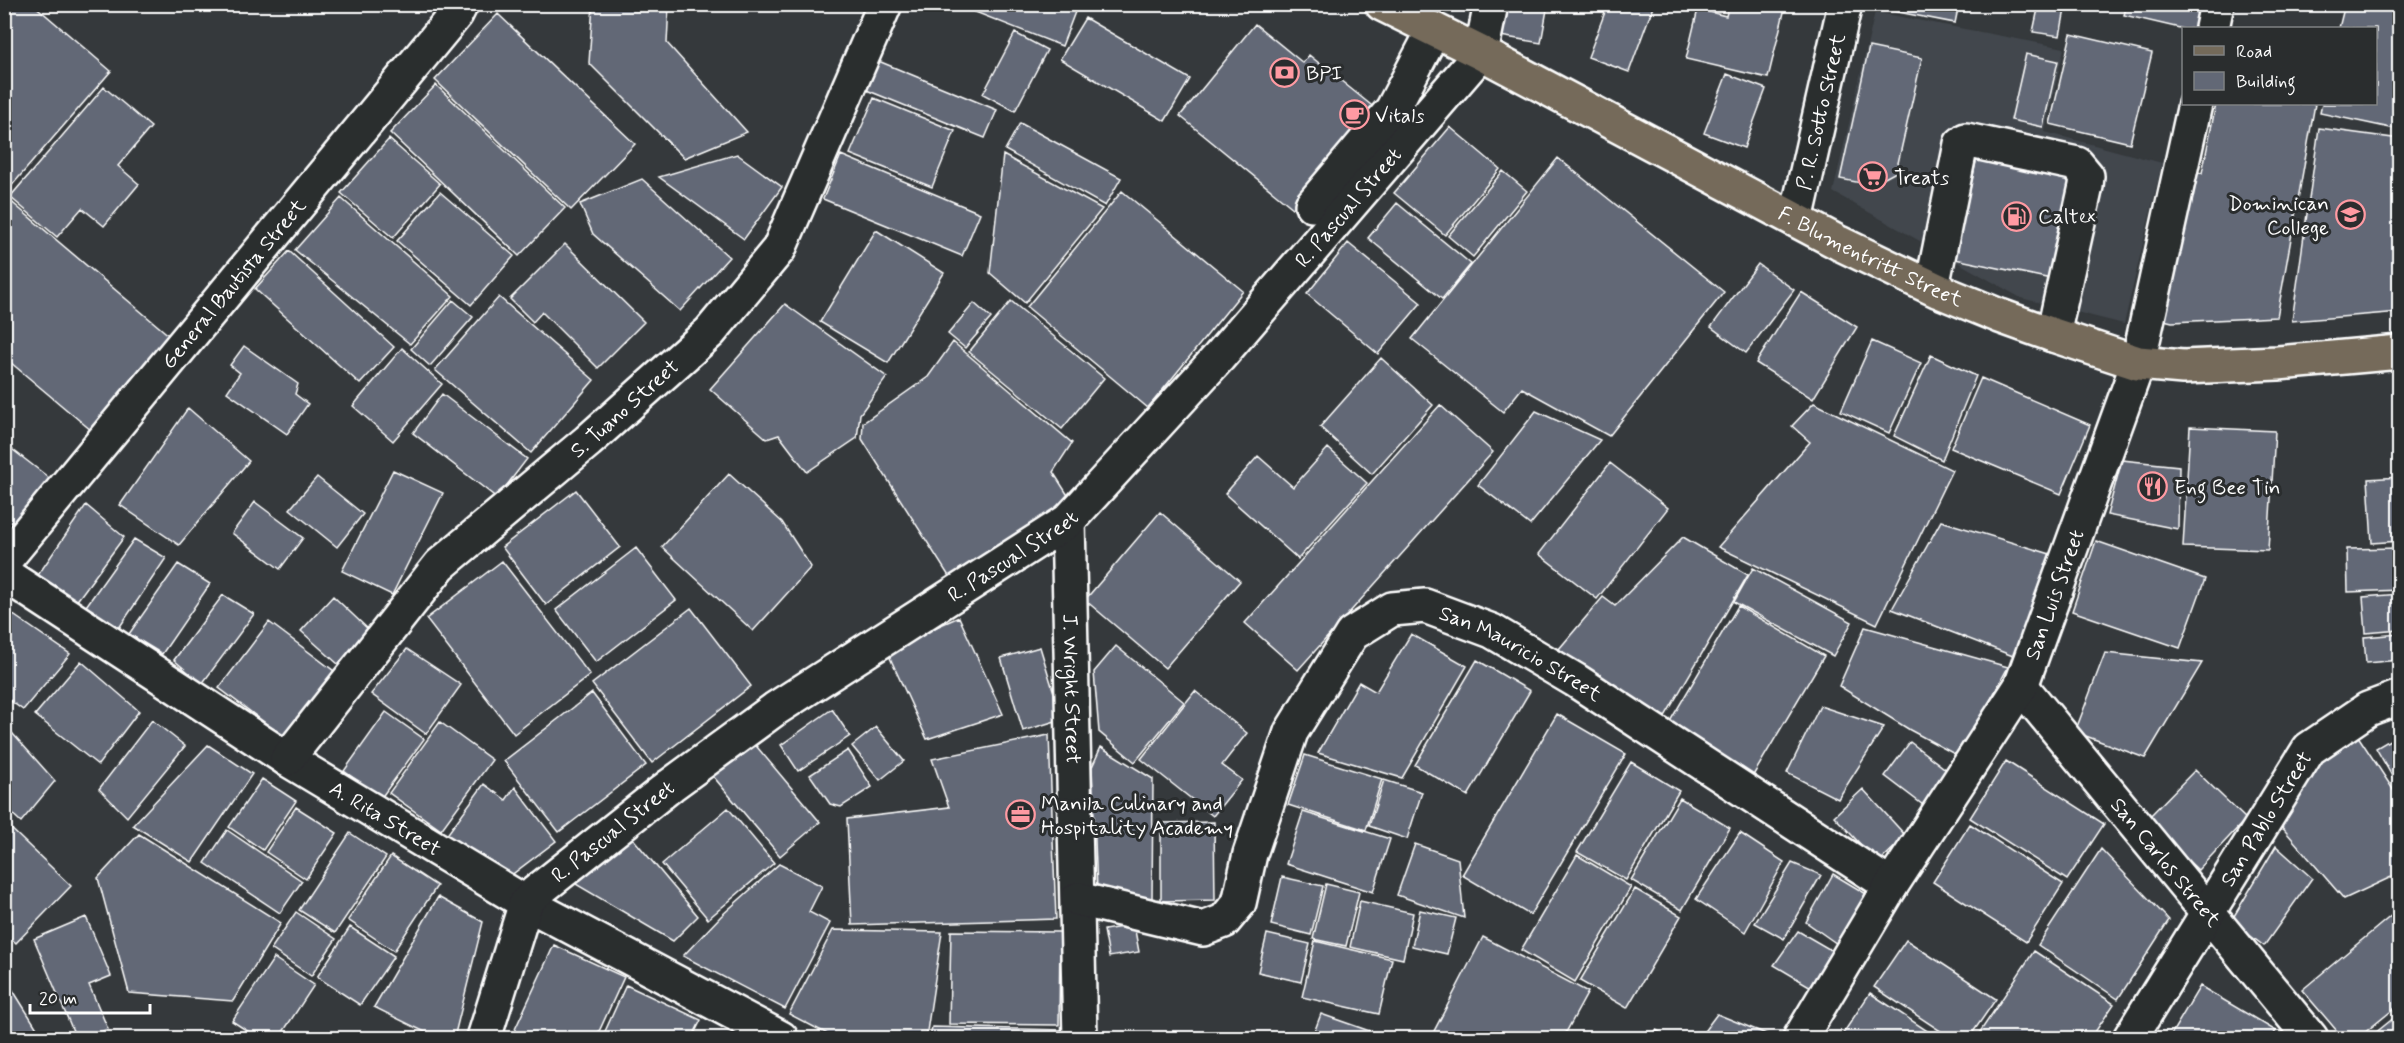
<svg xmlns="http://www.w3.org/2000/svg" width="2404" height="1043" viewBox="0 0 2404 1043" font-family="Mynerve,sans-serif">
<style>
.built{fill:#42474d}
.building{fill:#626876;stroke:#fff;stroke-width:1.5}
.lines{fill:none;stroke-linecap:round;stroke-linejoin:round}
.minor-casing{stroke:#fff;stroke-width:38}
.major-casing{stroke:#fff;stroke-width:38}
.minor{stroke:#2a2d2e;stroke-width:33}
.major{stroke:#746a5a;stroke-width:33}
.labels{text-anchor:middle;stroke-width:6;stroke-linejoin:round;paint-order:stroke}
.poi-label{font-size:21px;fill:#fff;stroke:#2a2d2e;text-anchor:start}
.street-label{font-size:21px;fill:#fff;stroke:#2a2d2e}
</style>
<rect width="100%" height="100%" fill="#35393c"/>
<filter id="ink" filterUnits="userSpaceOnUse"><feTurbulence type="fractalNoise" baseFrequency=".0167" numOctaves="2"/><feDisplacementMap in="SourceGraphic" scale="12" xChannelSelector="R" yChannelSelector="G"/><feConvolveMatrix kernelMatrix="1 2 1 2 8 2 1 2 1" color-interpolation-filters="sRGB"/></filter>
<g filter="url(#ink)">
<path class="built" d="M1875 12 2064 48 2045 132 2162 163 2124 324 2021 298 1833 192Z"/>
<path class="building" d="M4 4H33L111 71 7 191 4 189Z
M593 4H669L667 43 747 132 684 158 589 63Z
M955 4H1078L1062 46Z
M1506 4H1548L1541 43 1500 36Z
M1608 4H1654L1629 72 1588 57Z
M1729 4H1786L1768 78 1686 59 1698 9 1726 16Z
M1873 4H1959L1955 23 1872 7Z
M2039 4H2066L2060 36 2033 32Z
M2127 4H2204L2198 28 2184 29 2124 15Z
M2345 4H2400V130L2320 113 2322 104H2376V28H2339Z
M498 14 635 144 571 210 435 80Z
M1085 18 1190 79 1165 121 1060 59Z
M1255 24 1303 63 1309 55 1381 113 1299 213 1180 116Z
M1015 33 1047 50 1015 111 983 94Z
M2071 34 2152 53 2130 143 2050 124Z
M1869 47 1922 58 1896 172 1872 185 1840 179Z
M2026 54 2058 61 2043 127 2011 120Z
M876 60 997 110 985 138 864 89Z
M1727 74 1766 89 1744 148 1704 133Z
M436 85 565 208 519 256 390 133Z
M104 87 151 127 118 166 139 184 104 226 82 208 57 237 10 197Z
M874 98 955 131 932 187 850 154Z
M2216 104H2315L2277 317 2172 322 2160 319 2190 171 2202 173Z
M1020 123 1121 178 1105 206 1005 150Z
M1450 127 1500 169 1445 235 1394 193Z
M2319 128 2400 139V312L2292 321Z
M389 139 440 184 393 238 341 193Z
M1978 152 2078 172 2056 280 1955 259Z
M737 154 782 187 744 239 659 177Z
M841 155 980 213 962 256 823 199Z
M1003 155 1102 209 1025 303 990 273Z
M1558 158 1724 292 1609 436 1522 388 1503 412 1412 339Z
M1503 171 1527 191 1473 257 1448 236Z
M642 179 729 257 680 311 593 234 580 204Z
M1122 191 1243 291 1148 408 1027 307Z
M440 192 514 256 471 305 397 241Z
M341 198 453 296 410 344 295 250Z
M8 199 171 337 92 431 4 357V203Z
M1397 203 1471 264 1442 299 1368 238Z
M876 230 944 273 888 363 820 322Z
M1348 243 1421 303 1378 354 1307 294Z
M565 244 644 322 598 368 542 312 533 322 510 299Z
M289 251 394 347 360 384 255 289Z
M1758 264 1794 290 1746 353 1711 327Z
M1801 292 1857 327 1813 399 1756 363Z
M499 297 594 380 531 453 435 370Z
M453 300 473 317 430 366 411 349Z
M1011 301 1104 378 1062 429 969 352Z
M974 303 991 318 965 348 948 334Z
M785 304 887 377 860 414 857 438 807 472 779 435 767 439 710 389Z
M1872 341 1921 363 1889 433 1841 411Z
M953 342 1072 443 1053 472 1071 500 950 578 862 439 863 423 928 377Z
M244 346 298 384 295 394 308 404 287 434 227 392 240 373 230 365Z
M402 348 442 384 393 441 353 406Z
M1931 355 1976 376 1942 460 1894 436Z
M1381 358 1433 405 1372 474 1320 427Z
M1981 378 2090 425 2061 494 1951 448Z
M442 394 527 459 497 498 413 433Z
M1814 403 1952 470 1877 624 1718 547 1810 442 1792 426Z
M1440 405 1493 452 1298 670 1245 623Z
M188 408 249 461 179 545 120 505Z
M1536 411 1600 440 1530 525 1478 485Z
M2190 427 2275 431 2268 550 2183 547Z
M4 443 57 484 4 545Z
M1328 448 1367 483 1298 559 1225 494 1258 456 1293 487Z
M2122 460 2179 466 2178 529 2107 515Z
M1610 463 1668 508 1597 599 1539 554Z
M393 470 443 493 392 595 342 571Z
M729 474 782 522 811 567 753 631 662 547Z
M317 477 363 514 337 547 290 509Z
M2400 477V541L2372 543 2368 479Z
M576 490 620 547 546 605 502 547Z
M255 502 303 538 280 569 232 533Z
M86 505 124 537 76 602 36 578Z
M1160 512 1240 581 1165 668 1085 600Z
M1941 521 2057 556 2018 658 1892 609Z
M1683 537 1748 575 1660 725 1559 649 1603 597 1615 606Z
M134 539 166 558 119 628 84 609Z
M2096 541 2205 579 2180 648 2072 611Z
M636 548 676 600 596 662 556 610Z
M2400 548V590L2348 592 2347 549Z
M502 561 590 675 514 734 426 619Z
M178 564 210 584 162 654 129 634Z
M1753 568 1852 622 1833 656 1734 602Z
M2400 594V630L2366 633 2363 597Z
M223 595 254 614 202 684 174 660Z
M333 596 369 630 338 664 301 631Z
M1738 606 1824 656 1751 779 1666 728Z
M691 608 751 686 652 763 592 684Z
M12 614 70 654 23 710 4 696V620Z
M959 617 1003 714 927 739 886 649Z
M269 622 334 671 284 737 219 688Z
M1865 627 2008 667 1960 757 1910 730 1839 686Z
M1411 634 1467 666 1402 778 1318 753 1359 682 1376 692Z
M2400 634V660L2366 663 2364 637Z
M1116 646 1184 702 1135 762 1099 732 1094 672Z
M1040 647 1062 719 1023 731 1001 658Z
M407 649 461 685 426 734 371 694Z
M2105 653 2202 663 2145 758 2075 732Z
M1477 660 1530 691 1468 796 1415 765Z
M81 661 139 711 98 765 35 715Z
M1195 691 1247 733 1222 765 1242 780 1213 816 1141 759Z
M592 693 646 765 559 832 504 761Z
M1820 706 1884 727 1838 799 1787 773Z
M832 709 850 736 798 771 781 745Z
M386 712 424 739 381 798 344 771Z
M1557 714 1626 754 1530 915 1462 875Z
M152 720 185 746 127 817 99 789Z
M440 722 492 760 441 830 389 793Z
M4 724 55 781 21 822 4 806Z
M876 727 904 761 880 780 852 746Z
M2356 733 2400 800V873L2344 899 2280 825 2316 759Z
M2400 734V790L2376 748Z
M1049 735 1056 919 852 925 847 819 949 807 932 759Z
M752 741 820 822 780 856 712 775Z
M1910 742 1952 774 1927 808 1885 776Z
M208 745 252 774 192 862 133 825Z
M1101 747 1153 779 1152 900 1097 890 1092 767Z
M848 750 872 787 841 807 830 804 810 775Z
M1305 755 1382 779 1366 830 1288 805Z
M2006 761 2104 824 2067 880 1970 818Z
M1631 762 1679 791 1626 880 1577 852Z
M2195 770 2246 819 2198 870 2146 820Z
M262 779 296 801 263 850 229 827Z
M1384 780 1422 792 1407 839 1369 826Z
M484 784 506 800 515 787 556 841 506 879 446 836Z
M1863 789 1906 836 1878 863 1834 816Z
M1680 798 1730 828 1682 910 1631 880Z
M296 807 337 833 306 879 266 852Z
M728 808 774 863 708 919 662 864Z
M1303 812 1390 839 1373 892 1286 864Z
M4 822 71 886 16 943 4 932Z
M1214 822 1215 900 1161 901V823Z
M1970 824 2063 884 2026 942 1933 882Z
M227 830 302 881 280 913 205 863Z
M350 833 386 857 335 933 299 910Z
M1740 833 1784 862 1745 932 1696 899Z
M139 834 281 923 233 1001 129 993 98 878Z
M630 835 698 916 673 941 574 883Z
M1415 844 1458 859 1464 918 1397 895Z
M2276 846 2312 878 2264 946 2231 921Z
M2101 849 2169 920 2118 999 2038 945Z
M1577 855 1631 887 1575 982 1521 950Z
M391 856 437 886 394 951 348 920Z
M1792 863 1821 875 1784 939 1755 923Z
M779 864 822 886 809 912 830 923 785 1009 683 956 721 916Z
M1833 874 1868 895 1840 946 1806 922Z
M1282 877 1323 886 1311 935 1271 925Z
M1326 884 1359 892 1346 946 1313 939Z
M1635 889 1681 916 1627 1008 1580 981Z
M438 897 483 922 454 1038H437L374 1007Z
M1360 901 1413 913 1403 959 1350 947Z
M1420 910 1456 918 1447 954 1412 946Z
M296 912 336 939 311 976 271 949Z
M2392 915 2400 924V1004L2358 1038H2343L2302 990Z
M86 917 111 976 89 985 108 1029 85 1038H76L34 939Z
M1134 925 1139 952 1109 957 1104 930Z
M350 927 394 956 360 1005 317 977Z
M833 930 942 932 926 1038H835L789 1014Z
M951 931 1060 932 1059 1025 949 1024Z
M1798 931 1836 953 1816 990 1774 965Z
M1267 934 1310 944 1301 982 1258 972Z
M1483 937 1588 992 1563 1038H1439L1432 1035Z
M1906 940 1996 999 1969 1038H1951L1874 987Z
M1315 941 1392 959 1379 1014 1302 997Z
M554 945 624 977 596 1038H511Z
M2034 951 2114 1004 2091 1038H1976Z
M274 958 314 985 279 1038H258L232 1021Z
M4 976 43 1038H4Z
M626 985 701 1020 692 1038H602Z
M2200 986 2276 1031 2271 1038H2169Z
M1870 993 1938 1038H1840Z
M2400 1013V1038H2369Z
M1321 1014 1381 1035 1380 1038H1312Z
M1717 1014 1776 1038H1699Z
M932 1027 1063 1030V1038H930Z
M1656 1030 1670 1038H1651Z"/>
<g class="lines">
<defs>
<g id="minor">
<path d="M2212 28 2217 4"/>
<path d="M1312 205 1392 110 1434 30"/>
<path id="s1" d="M1796 220 1845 4"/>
<path d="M1932 287 1961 144 1966 140 2077 164 2087 176 2086 186 2053 335"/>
<path id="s2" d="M1068 521 1080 1038"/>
<path id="s3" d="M4 561 456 14 461 4"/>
<path id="s4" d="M4 574 287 759 526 903 781 1038"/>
<path id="s5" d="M2021 686 2311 1038"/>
<path id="s6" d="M287 759 440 565 588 441 710 332 779 249 885 4"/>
<path id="s7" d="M1078 899 1203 929 1224 921 1239 903 1250 854 1291 732 1352 634 1392 609 1425 606 1492 631 1575 680 1891 886"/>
<path id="s8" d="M484 1038 526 903 535 893 671 785 775 709 1068 521 1219 357 1481 53 1491 4"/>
<path id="s9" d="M1800 1038 1891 886 2021 686 2138 363 2195 104"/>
<path id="s10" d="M2130 1038 2309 749 2368 709 2400 697"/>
</g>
<g id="major">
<path id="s11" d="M1382 4 1481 53 1839 243 1939 291 2000 316 2053 335 2138 363 2183 367 2278 363 2400 352"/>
</g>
</defs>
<use href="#minor" class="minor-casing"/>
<use href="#major" class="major-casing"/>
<use href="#minor" class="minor"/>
<use href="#major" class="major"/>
</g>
</g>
<defs>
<symbol id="bank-ring" viewBox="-11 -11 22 22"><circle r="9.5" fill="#2a2d2e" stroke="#ff9aa2" stroke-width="1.5"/><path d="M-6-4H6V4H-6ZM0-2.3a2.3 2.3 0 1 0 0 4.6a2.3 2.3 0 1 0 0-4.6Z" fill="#ff9aa2"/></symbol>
<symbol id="cafe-ring" viewBox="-11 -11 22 22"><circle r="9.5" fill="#2a2d2e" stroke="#ff9aa2" stroke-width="1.5"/><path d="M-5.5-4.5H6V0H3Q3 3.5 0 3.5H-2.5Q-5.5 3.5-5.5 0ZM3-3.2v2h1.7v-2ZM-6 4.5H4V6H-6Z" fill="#ff9aa2"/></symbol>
<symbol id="supermarket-ring" viewBox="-11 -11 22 22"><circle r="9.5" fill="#2a2d2e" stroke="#ff9aa2" stroke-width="1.5"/><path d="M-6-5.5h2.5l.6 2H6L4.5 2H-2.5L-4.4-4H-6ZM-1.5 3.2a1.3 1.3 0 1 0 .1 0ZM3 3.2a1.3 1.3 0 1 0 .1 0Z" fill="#ff9aa2"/></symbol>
<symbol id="university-ring" viewBox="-11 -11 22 22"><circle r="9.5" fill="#2a2d2e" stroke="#ff9aa2" stroke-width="1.5"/><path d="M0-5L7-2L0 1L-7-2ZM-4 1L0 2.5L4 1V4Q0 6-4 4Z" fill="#ff9aa2"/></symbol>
<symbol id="fuel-ring" viewBox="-11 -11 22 22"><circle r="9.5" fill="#2a2d2e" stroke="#ff9aa2" stroke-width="1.5"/><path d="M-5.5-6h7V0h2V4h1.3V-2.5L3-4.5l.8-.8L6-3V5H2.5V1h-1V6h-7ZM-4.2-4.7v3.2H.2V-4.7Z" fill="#ff9aa2"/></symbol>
<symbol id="restaurant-ring" viewBox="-11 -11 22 22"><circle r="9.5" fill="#2a2d2e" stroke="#ff9aa2" stroke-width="1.5"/><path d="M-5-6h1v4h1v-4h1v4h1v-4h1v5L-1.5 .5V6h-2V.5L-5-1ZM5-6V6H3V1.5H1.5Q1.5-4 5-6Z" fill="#ff9aa2"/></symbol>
<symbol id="office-ring" viewBox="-11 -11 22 22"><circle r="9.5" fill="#2a2d2e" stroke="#ff9aa2" stroke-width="1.5"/><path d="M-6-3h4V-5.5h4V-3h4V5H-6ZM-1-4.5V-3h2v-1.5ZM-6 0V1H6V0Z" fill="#ff9aa2"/></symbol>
</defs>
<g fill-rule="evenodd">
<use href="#bank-ring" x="1268" y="56" width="33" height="33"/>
<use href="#cafe-ring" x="1338" y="98" width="33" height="33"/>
<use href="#supermarket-ring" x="1856" y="160" width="33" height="33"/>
<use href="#university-ring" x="2334" y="198" width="33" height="33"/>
<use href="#fuel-ring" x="2000" y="200" width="33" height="33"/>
<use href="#restaurant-ring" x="2136" y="470" width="33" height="33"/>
<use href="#office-ring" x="1004" y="798" width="33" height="33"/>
</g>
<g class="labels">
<g class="poi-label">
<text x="1306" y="80">BPI</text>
<text x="1375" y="122">Vitals</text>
<text x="1894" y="184">Treats</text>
<text x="2329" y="210" text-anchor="end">Dominican<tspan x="2329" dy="24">College</tspan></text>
<text x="2038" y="223">Caltex</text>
<text x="2174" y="494">Eng Bee Tin</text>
<text x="1041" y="810">Manila Culinary and<tspan x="1041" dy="24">Hospitality Academy</tspan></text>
</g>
<g class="street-label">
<text dy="7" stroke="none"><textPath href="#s1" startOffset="111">P. R. Sotto Street</textPath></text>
<text dy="7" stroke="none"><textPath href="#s8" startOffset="1226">R. Pascual Street</textPath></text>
<text dy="7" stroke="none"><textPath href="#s11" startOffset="550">F. Blumentritt Street</textPath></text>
<text dy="7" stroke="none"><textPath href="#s3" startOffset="360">General Bautista Street</textPath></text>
<text dy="7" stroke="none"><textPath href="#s6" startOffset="489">S. Tuano Street</textPath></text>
<text dy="7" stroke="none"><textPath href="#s8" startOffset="740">R. Pascual Street</textPath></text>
<text dy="7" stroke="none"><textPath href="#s9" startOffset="513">San Luis Street</textPath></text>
<text dy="7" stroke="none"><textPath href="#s7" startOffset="656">San Mauricio Street</textPath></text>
<text dy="7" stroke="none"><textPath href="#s2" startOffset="168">J. Wright Street</textPath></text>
<text dy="7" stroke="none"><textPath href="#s4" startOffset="453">A. Rita Street</textPath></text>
<text dy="7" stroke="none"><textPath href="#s10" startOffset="258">San Pablo Street</textPath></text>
<text dy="7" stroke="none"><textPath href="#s8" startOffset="254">R. Pascual Street</textPath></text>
<text dy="7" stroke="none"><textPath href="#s5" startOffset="228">San Carlos Street</textPath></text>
</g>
</g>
<rect width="2404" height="1043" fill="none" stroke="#2a2d2e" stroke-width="24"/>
<rect x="12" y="12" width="2380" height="1019" fill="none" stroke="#fff" stroke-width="2" filter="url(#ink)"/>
<rect x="2182" y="27" width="195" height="78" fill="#2a2d2e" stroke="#7f8182" stroke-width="1.5"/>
<rect x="2194" y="46" width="30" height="9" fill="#746a5a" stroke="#7f8182" stroke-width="1.5"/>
<text x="2236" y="57" font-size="18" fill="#ffffff">Road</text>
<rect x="2194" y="72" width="30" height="18" fill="#626876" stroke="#7f8182" stroke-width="1.5"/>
<text x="2236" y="87" font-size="18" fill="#ffffff">Building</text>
<path d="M30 1004v9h120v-9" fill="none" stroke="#ffffff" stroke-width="3"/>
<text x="39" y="1004" font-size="18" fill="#ffffff" stroke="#2a2d2e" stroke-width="4.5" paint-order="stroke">20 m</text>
</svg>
